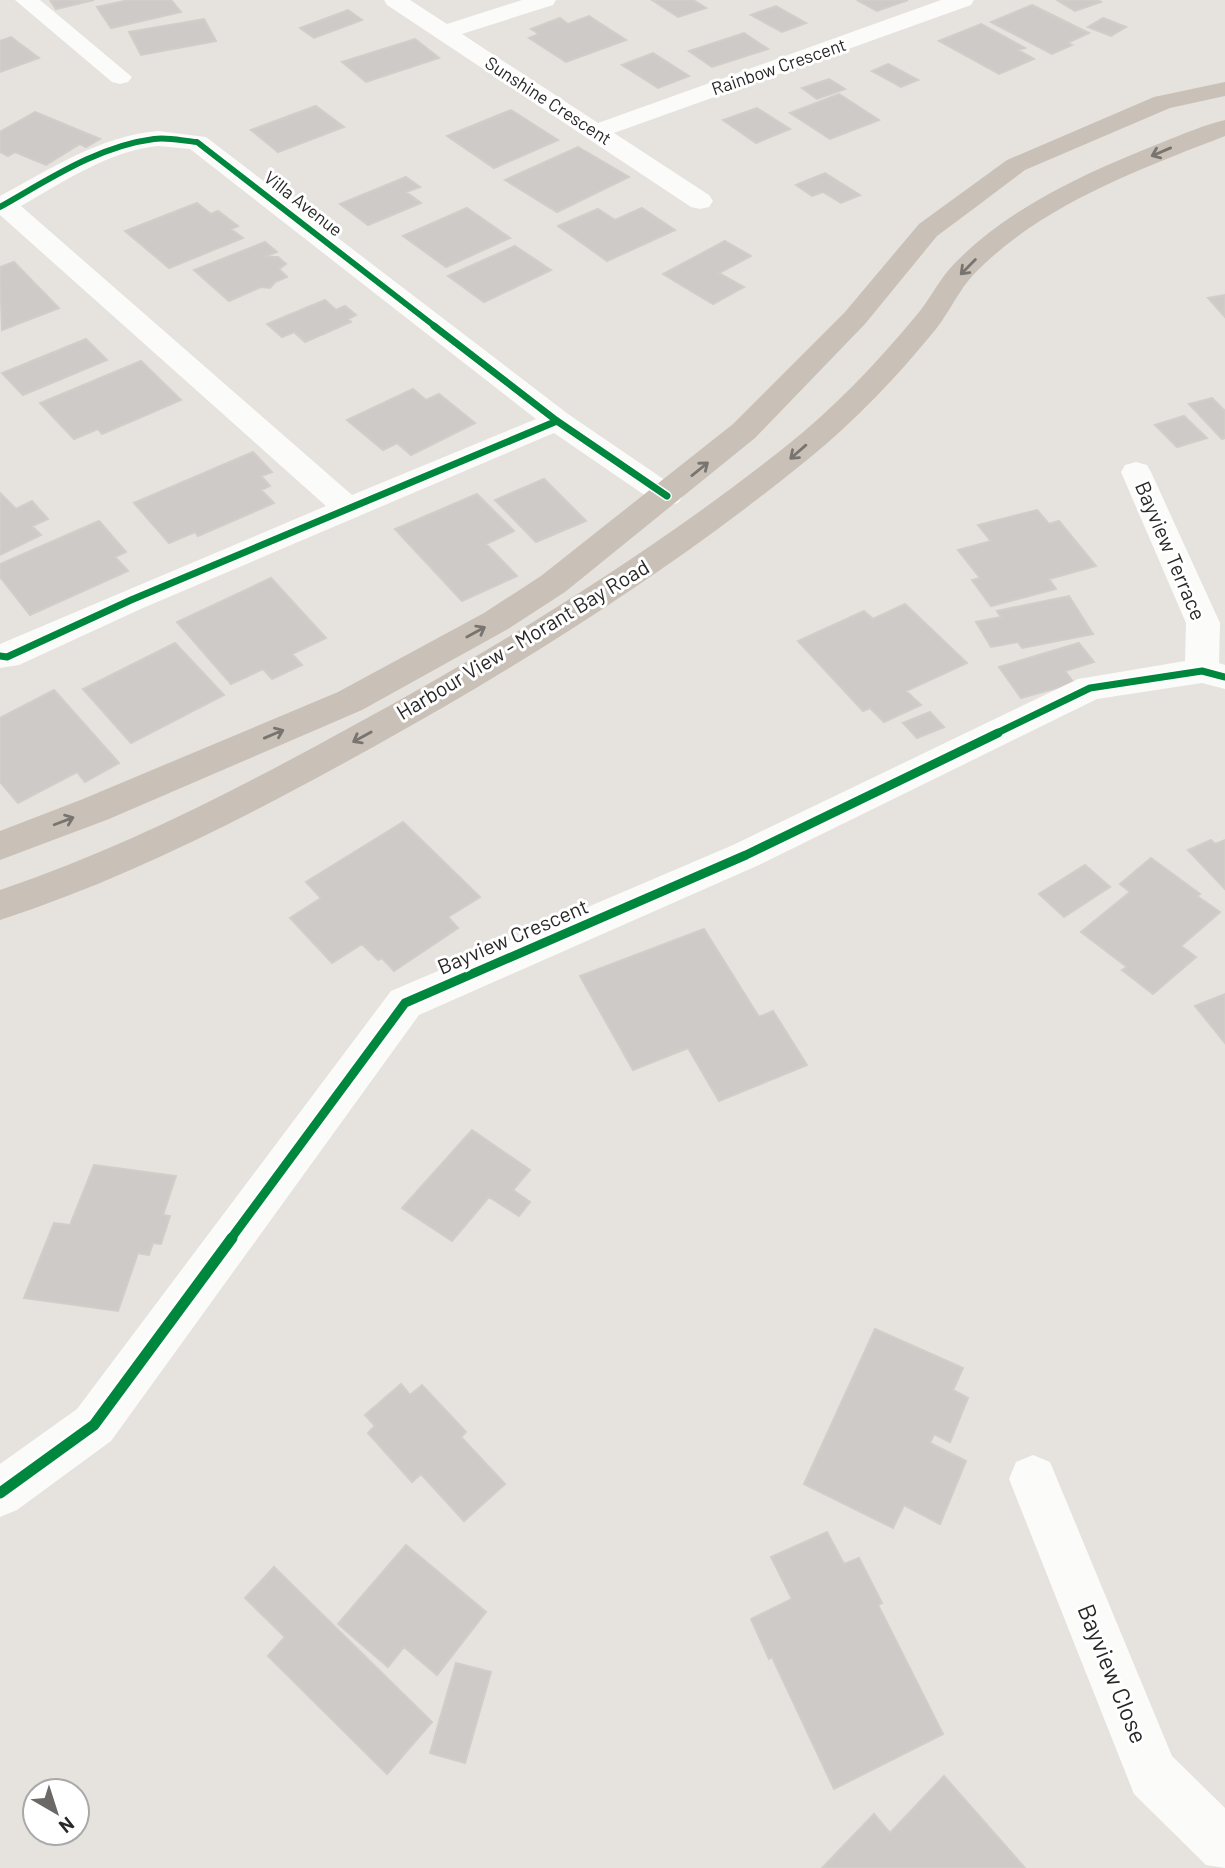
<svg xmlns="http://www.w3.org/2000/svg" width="1225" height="1868" viewBox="0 0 1225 1868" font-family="Barlow,sans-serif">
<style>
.building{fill:#cdcac7;stroke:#d1ceca;stroke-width:2}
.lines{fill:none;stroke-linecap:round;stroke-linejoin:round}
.minor{fill:#fbfbfa;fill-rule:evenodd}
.trunk{fill:#c9c1b8;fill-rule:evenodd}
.cycleway-far3-casing{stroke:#fff;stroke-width:9}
.cycleway-far2-casing{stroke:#fff;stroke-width:10}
.cycleway-far1-casing{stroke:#fff;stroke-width:13}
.cycleway-casing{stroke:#fff;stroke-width:16}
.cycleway-far3{stroke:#00873e;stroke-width:6}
.cycleway-far2{stroke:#00873e;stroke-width:7}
.cycleway-far1{stroke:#00873e;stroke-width:9}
.cycleway{stroke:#00873e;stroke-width:11}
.oneway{stroke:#787470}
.labels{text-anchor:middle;stroke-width:6;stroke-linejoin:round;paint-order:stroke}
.far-street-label{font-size:18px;fill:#282828;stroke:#fff}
.street-label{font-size:21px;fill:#282828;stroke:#fff}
.near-street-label{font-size:24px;fill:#282828;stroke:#fff}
</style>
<rect width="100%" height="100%" fill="#e6e2de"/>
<path class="building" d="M50 0H94L56 9Z
M129 0H171L181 12 111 28 97 7Z
M652 0H693L706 8 678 17Z
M857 0H908L877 11Z
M1057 0H1098L1101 2 1075 11Z
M1032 5 1089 33 1067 43 1072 45 1052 54 991 22Z
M776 6 806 23 782 32 751 15Z
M348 10 362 20 314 38 300 28Z
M589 16 626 40 566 62 529 38 539 34 531 29 560 18 568 24Z
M1103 18 1126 27 1111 36 1088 27Z
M204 19 216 41 141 55 129 32Z
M981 24 1025 48 1018 50 1034 59 999 74 939 41Z
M744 33 768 49 712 67 689 51Z
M11 37 39 58 0 72V41Z
M415 39 439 58 366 82 342 62Z
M653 53 689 76 658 88 622 65Z
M888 64 918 80 901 87 872 71Z
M829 79 845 89 817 99 802 88Z
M839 94 879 120 830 139 790 113Z
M316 106 344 127 278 152 251 130Z
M757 108 790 129 756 143 723 120Z
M511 110 558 140 494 168 447 136Z
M35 112 100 139 86 147 80 144 46 165 15 152 8 156 0 152V132Z
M578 147 629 177 557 212 505 180Z
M825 173 860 195 841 203 823 192 812 196 796 185Z
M406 177 420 187 406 192 421 203 368 225 340 204Z
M197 203 211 214 218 211 238 226 231 229 243 238 169 268 125 231Z
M467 208 510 238 446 267 403 236Z
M642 208 675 230 607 261 558 226 598 209 615 220Z
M725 241 751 256 719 273 744 287 713 304 663 274Z
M265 242 277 252 264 257H278L286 264 279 269 287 277 275 282 270 288 261 287 229 301 194 270Z
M515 246 551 270 484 302 448 276Z
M14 262 59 308 2 330 0 267Z
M1225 295V317L1208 298Z
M325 300 336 310 345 306 356 315 348 319 351 322 305 342 294 332 282 337 267 324Z
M86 339 107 360 23 395 2 373Z
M141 361 181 400 102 434 98 429 74 439 40 403Z
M413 389 426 400 439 394 475 423 411 455 397 443 383 450 347 420Z
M1212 398 1225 411V438L1222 439 1189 404Z
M1184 416 1207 438 1177 447 1155 425Z
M253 452 272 472 261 476 270 486 261 490 274 503 198 536 195 532 169 543 134 503Z
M544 479 586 521 536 542 495 500Z
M0 493 16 509 32 501 48 519 32 526 41 535 0 555Z
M477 494 514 531 486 544 517 576 462 601 395 529Z
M1037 510 1049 524 1059 521 1096 566 1049 579 1056 589 991 606 972 580 980 578 958 550 991 541 978 525Z
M99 521 126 552 115 557 128 571 30 615 0 577V564Z
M271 578 326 638 292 654 302 665 272 679 263 669 231 684 177 622Z
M1069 596 1093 634 1022 648 1018 642 991 647 976 622 1001 617 997 611Z
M905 604 967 663 906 691 921 705 884 722 870 708 863 711 798 641 864 611 873 619Z
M175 643 224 695 131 743 83 689Z
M1079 643 1094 662 1065 671 1074 683 1021 698 999 667Z
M54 690 119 763 85 782 77 772 18 803 0 782V718Z
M930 712 944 727 917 738 903 723Z
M403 822 480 897 448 917 458 928 394 971 382 958 378 960 362 944 332 963 290 918 321 898 306 882Z
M1211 840 1215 844 1225 840V889L1188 850Z
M1151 858 1200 894 1197 896 1220 912 1181 946 1196 957 1153 994 1122 970 1127 967 1081 932 1130 892 1120 884Z
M1085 865 1110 887 1064 917 1039 894Z
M704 929 759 1017 773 1011 807 1065 719 1101 688 1048 633 1070 580 976Z
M1225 994V1043L1195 1006Z
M472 1130 530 1170 513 1190 530 1202 519 1216 489 1197 452 1241 402 1208Z
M94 1165 176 1176 163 1215 170 1216 161 1244 153 1243 149 1255 138 1253 118 1311 24 1298 54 1223 70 1225Z
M875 1329 963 1368 953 1390 968 1398 950 1442 934 1434 930 1443 966 1461 940 1524 904 1505 893 1528 804 1484Z
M401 1384 410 1395 422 1385 466 1432 461 1437 505 1484 464 1521 421 1474 412 1482 368 1433 375 1426 365 1415Z
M827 1532 844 1564 859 1558 882 1603 878 1605 943 1734 834 1789 772 1657 769 1659 751 1619 792 1599 771 1557Z
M406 1545 486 1612 437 1675 404 1647 388 1667 338 1624Z
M274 1567 432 1722 387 1774 268 1656 285 1637 245 1598Z
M456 1663 491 1672 465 1763 430 1753Z
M944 1776 1025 1868H822L874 1814 890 1833Z"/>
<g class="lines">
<path class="minor" d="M15 0H40L132 77 128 82 120 84 112 82Z
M384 0H410L447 24 522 0H556L553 5 462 34 598 123 941 0H974L971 5 614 133 709 195 713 201 709 207 700 209 691 207 387 5Z
M158 131 206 137 568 414 678 489 683 496 678 503 667 506 656 503 554 433 143 608 19 665 0 668V644L326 506 0 215V196C50 169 100 136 158 131ZM158 146 190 149 536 419 352 495 21 206C63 182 109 151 158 146Z
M1136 462 1147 465 1151 472 1220 623 1219 663 1225 665V689L1202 683 1097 699 759 865 419 1015 111 1441 17 1510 0 1517V1464L77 1409 391 991 733 845 1078 679 1185 661 1186 623 1121 472 1125 465Z
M1033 1455 1050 1462 1172 1756 1225 1808V1868L1206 1865 1134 1794 1009 1479 1016 1462Z"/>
<path class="trunk" d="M1225 82V96L1170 108 1025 170 972 210 937 236 865 324 755 438 565 592 508 629 362 710 109 819 0 860V831L83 799 338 692 484 613 541 576 733 424 845 312 919 224 1007 160 1154 97Z
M1225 120V136C1138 170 1041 205 974 274 959 290 950 311 936 329 897 377 854 422 807 460 673 569 526 662 375 746 254 813 132 877 0 920V890C122 849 234 791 347 729 500 646 649 555 785 447 833 409 876 364 915 317 930 300 939 279 954 264 1010 206 1090 171 1163 142 1183 134 1204 125 1225 120Z"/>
<defs>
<path id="cycleway-far3" d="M0 207C48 180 98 146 154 139 168 137 183 141 197 142L437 328"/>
<path id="cycleway-far2" d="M434 326 557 421 667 496
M0 656 7 657 131 600 557 421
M995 734 1090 688 1202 671 1225 677"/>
<path id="cycleway-far1" d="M230 1240 405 1003 746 855 998 733"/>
<path id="cycleway" d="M0 1493 94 1425 232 1238"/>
</defs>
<use href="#cycleway-far3" class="cycleway-far3-casing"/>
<use href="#cycleway-far2" class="cycleway-far2-casing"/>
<use href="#cycleway-far1" class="cycleway-far1-casing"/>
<use href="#cycleway" class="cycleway-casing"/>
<use href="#cycleway-far3" class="cycleway-far3"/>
<use href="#cycleway-far2" class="cycleway-far2"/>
<use href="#cycleway-far1" class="cycleway-far1"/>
<use href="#cycleway" class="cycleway"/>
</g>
<defs><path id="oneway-shaft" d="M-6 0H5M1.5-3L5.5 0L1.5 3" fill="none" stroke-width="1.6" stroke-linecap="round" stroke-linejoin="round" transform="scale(1.75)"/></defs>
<g class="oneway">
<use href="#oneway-shaft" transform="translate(1161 152) rotate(157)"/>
<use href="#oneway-shaft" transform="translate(968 267) rotate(135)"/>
<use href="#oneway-shaft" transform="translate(798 452) rotate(139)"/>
<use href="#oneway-shaft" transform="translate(700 469) rotate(-39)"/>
<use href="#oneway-shaft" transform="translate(476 632) rotate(-29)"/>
<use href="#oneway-shaft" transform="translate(274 734) rotate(-23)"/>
<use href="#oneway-shaft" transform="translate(362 737) rotate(151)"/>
<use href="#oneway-shaft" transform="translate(64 821) rotate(-21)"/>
</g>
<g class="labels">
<g class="far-street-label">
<text transform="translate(779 67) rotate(-19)" y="6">Rainbow Crescent</text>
<text transform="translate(548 101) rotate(33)" y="6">Sunshine Crescent</text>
<text transform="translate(303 204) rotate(38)" y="6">Villa Avenue</text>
</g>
<g class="street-label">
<text transform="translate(1170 551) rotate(67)" y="7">Bayview Terrace</text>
<text transform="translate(523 640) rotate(-31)" y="7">Harbour View - Morant Bay Road</text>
<text transform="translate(513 937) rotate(-23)" y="7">Bayview Crescent</text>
</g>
<g class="near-street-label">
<text transform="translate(1112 1674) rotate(68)" y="8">Bayview Close</text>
</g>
</g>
<g transform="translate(56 1812) rotate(141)"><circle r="33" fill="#ffffff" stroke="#a9a9a9" stroke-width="2"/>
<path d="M0-5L12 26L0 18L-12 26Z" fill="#6a6968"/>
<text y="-10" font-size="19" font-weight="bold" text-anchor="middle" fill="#282828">N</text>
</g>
</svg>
